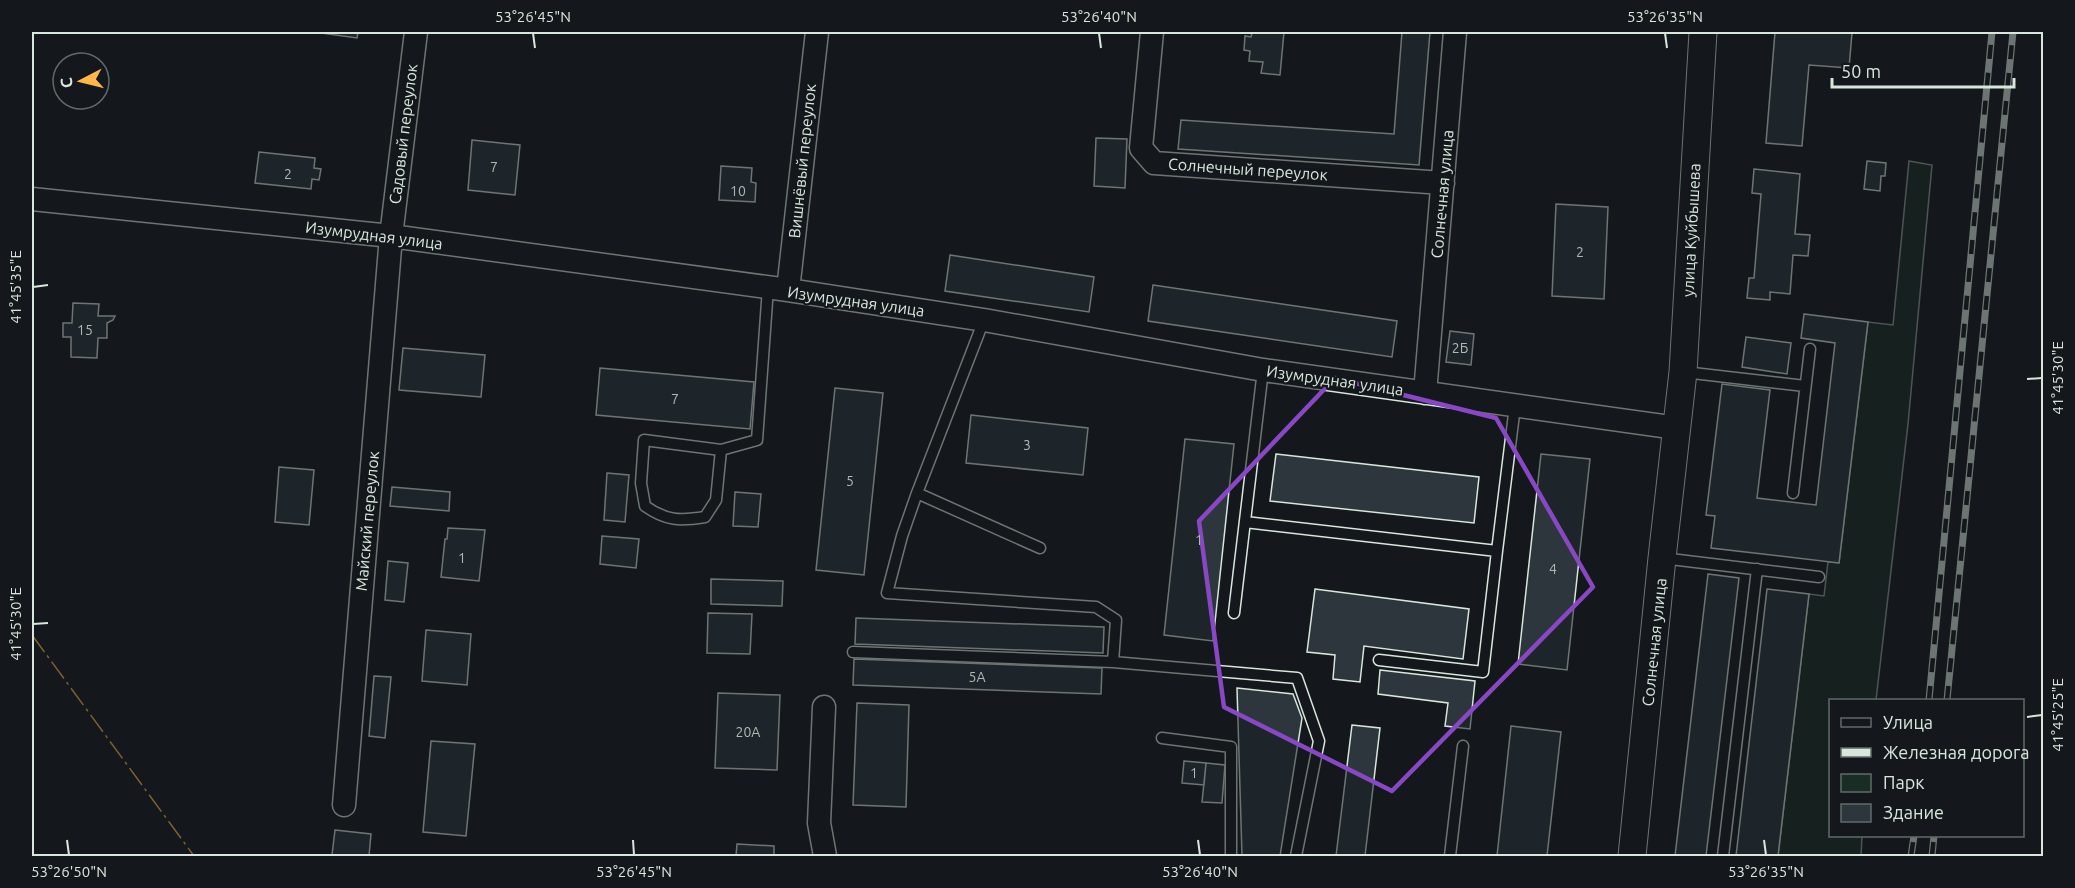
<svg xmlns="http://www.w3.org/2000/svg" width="2075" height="888" viewBox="0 0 2075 888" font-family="Ubuntu,sans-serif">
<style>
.green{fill:#1a2d24;stroke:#939e99;stroke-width:1.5}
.building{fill:#2c363c;stroke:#d8e6dc;stroke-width:1.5}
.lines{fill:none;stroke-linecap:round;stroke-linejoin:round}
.service-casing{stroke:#d8e6dc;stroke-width:13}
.minor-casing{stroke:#d8e6dc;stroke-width:25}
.tertiary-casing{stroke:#d8e6dc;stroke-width:29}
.service{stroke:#14181c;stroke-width:10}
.minor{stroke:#14181c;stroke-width:22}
.tertiary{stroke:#14181c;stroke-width:27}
.rail-casing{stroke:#d8e6dc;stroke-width:7}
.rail{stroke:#14181c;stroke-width:4.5;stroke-dasharray:14;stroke-linecap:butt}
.power{stroke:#ffb74d;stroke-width:1.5;stroke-dasharray:21 4.5 3 4.5;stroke-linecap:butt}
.marked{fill:none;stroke:#8948c3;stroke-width:4.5;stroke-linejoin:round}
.ticks{fill:none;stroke:#d8e6dc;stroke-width:2}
.labels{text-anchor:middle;stroke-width:4.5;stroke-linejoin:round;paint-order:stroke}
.number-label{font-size:14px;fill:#adbab4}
.street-label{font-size:16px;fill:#d8e6dc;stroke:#14181c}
.neatline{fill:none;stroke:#d8e6dc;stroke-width:2}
.ticks-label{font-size:15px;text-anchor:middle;fill:#d8e6dc}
</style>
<rect width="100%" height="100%" fill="#14181c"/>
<path class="green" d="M1909 161 1932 165 1908 424 1876 700H1830V836H1862L1861 856H1778L1809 594 1824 596 1828 562 1839 563 1868 322 1893 325Z"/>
<path class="building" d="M322 32H358L357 38 321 33Z
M1252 32H1284L1280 75 1261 73 1263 62 1249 61 1250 51 1244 50 1245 36 1251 37Z
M1402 32H1430L1419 165 1178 149 1181 120 1394 134Z
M1775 32 1852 33 1849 68 1809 65 1802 146 1766 143Z
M1096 138 1127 139 1125 188 1094 186Z
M472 140 520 145 515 195 468 190Z
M259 152 315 158 314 168 321 169 319 180 312 179 311 189 255 183Z
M1867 161 1886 163 1885 176H1881L1880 191 1864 189Z
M721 166 752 168 751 182 756 183 755 202 719 200Z
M1754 169 1800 174 1795 234 1810 235 1808 256 1793 255 1790 294 1770 292V300L1747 298 1749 278H1754L1761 194 1752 193Z
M1556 204 1608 207 1604 299 1552 296Z
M950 255 1094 277 1089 312 945 291Z
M1153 285 1397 321 1392 357 1148 321Z
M73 303 99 304 98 316H115L113 320 107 323V338H98L97 358 71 357V337H63V323H72Z
M1804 314 1868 322 1839 563 1711 548 1715 516 1706 515 1722 384 1770 390 1757 498 1816 505 1835 343 1801 338Z
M1450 331 1474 334 1471 365 1446 362Z
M1746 337 1791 343 1787 374 1742 367Z
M403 348 485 355 481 397 399 390Z
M600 368 754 382 750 429 596 415Z
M835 388 883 393 864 575 816 570Z
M971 415 1088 428 1083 475 966 463Z
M1185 439 1234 444 1213 641 1164 635Z
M1276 454 1479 477 1474 523 1270 501Z
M1541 454 1590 459 1567 670 1518 664Z
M279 467 314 470 309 525 275 522Z
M607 473 629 475 625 522 604 520Z
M392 487 450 492 449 511 390 506Z
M735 492 761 494 758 527 733 526Z
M448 528 485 530 479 581 441 577 445 539H447Z
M602 536 639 539 636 568 600 564Z
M388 561 408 563 404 602 385 600Z
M1708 574 1739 578 1706 856H1675Z
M711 579 783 581 782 606 711 604Z
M1315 589 1469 609 1463 659 1364 646 1360 682 1333 679 1335 655 1307 652Z
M1767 589 1809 594 1778 856H1736Z
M708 613 752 614 750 654 707 653Z
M856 618 1104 627 1103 653 855 644Z
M426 630 471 634 467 685 422 681Z
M854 659 1102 668 1101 694 853 685Z
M1380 670 1475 681 1470 729 1445 726 1448 703 1378 694Z
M374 676 391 677 385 738 369 736Z
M1237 688 1293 694 1302 718 1280 856H1242Z
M718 693 780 695 777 770 715 768Z
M857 703 909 705 906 807 853 805Z
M1352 725 1380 728 1365 856H1336Z
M1511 726 1561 732 1547 856H1497Z
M431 741 475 744 466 836 423 832Z
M1184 761 1206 763 1204 785 1182 783Z
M1206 763 1225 765 1222 803 1202 802Z
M335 830 371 834 369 856 332 855Z
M737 844 774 846V856H721H736Z"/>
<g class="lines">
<defs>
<path id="service" d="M984 320 917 493 902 536 887 593 1096 607 1116 620 1113 662
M1684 372 1805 386
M721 450 716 500 705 517C680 521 666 521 645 506L641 483 644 440 721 450 757 440 768 288
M917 493 1040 548
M1793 493 1810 349
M1245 522 1497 551 1515 406
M1662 558 1819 577
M1234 613 1263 370
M853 652 1113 662 1297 678 1319 741 1296 856
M1379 660 1483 672 1497 551
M1162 738 1231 747V856
M1450 856 1463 746
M1723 856 1757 569"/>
<path id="minor" d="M1152 32 1141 148 1154 163 1443 183
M32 199 391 236 788 290 984 320 1263 370 1677 428
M788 290 817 32
M1425 393 1455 32
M824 707 819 823 825 856
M344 805 391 236 416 32"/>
<path id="tertiary" d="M1632 856 1662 558 1683 372 1703 32"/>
</defs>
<use href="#service" class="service-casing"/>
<use href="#minor" class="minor-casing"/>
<use href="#tertiary" class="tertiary-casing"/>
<use href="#service" class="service"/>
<use href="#minor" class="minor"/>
<use href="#tertiary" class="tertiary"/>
<defs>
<path id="rail" d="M1929 700 1992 32
M1947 700 2013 32
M1911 856 1914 836
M1932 856 1934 836"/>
</defs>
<use href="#rail" class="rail-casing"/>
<use href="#rail" class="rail"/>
<path class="power" d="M32 635 194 856"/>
</g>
<path d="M0 0H2075V888H0ZM1335 378 1496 418 1593 587 1392 791 1224 707 1199 521Z" fill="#14181c" fill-opacity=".55" fill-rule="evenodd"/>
<path class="marked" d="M1335 378 1496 418 1593 587 1392 791 1224 707 1199 521Z"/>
<path class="ticks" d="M533 33 535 48M1099 33 1101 48M1665 33 1667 48M33 287 48 285M2027 379 2042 378M33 624 48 623M2027 717 2042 715M67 840 69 855M633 840 634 855M1198 840 1200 855M1764 840 1766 855"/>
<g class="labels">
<g class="number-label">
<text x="494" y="172">7</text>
<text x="288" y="179">2</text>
<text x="738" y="196">10</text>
<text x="1580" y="257">2</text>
<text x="85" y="335">15</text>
<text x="1460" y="353">2Б</text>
<text x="675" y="404">7</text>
<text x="1027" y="450">3</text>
<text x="850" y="486">5</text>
<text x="1199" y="545">1</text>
<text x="462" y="563">1</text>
<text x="1553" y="574">4</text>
<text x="977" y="682">5А</text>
<text x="748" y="737">20А</text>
<text x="1194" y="778">1</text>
</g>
<g class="street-label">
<text transform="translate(403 134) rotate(-83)" y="6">Садовый переулок</text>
<text transform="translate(802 161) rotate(-84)" y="6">Вишнёвый переулок</text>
<text transform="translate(1248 169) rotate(4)" y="6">Солнечный переулок</text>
<text transform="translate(1442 194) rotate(-85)" y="6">Солнечная улица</text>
<text transform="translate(1691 230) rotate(-87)" y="6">улица Куйбышева</text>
<text transform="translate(374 235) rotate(7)" y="6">Изумрудная улица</text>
<text transform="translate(856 301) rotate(8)" y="6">Изумрудная улица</text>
<text transform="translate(1335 380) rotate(8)" y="6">Изумрудная улица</text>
<text transform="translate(367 521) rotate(-85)" y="6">Майский переулок</text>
<text transform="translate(1654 642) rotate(-84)" y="6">Солнечная улица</text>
</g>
</g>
<rect width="2075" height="888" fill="none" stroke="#14181c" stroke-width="66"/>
<rect x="1829" y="699" width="195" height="138" fill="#14181c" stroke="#626a69" stroke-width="1.5"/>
<rect x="1841" y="718" width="30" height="9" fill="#14181c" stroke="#626a69" stroke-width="1.5"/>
<text x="1883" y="729" font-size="18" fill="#d8e6dc">Улица</text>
<rect x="1841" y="748" width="30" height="9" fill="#d8e6dc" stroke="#626a69" stroke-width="1.5"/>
<text x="1883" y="759" font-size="18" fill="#d8e6dc">Железная дорога</text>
<rect x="1841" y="774" width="30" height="18" fill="#1a2d24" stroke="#626a69" stroke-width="1.5"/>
<text x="1883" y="789" font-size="18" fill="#d8e6dc">Парк</text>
<rect x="1841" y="804" width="30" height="18" fill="#2c363c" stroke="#626a69" stroke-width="1.5"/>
<text x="1883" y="819" font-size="18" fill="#d8e6dc">Здание</text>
<g transform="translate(81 81) rotate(263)"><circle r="28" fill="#14181c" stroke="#626a69" stroke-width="1.5"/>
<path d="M0-4.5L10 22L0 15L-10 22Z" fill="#ffb74d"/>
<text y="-9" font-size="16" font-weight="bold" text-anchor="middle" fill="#d8e6dc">С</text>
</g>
<path d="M1832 78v9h182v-9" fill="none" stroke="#d8e6dc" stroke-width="3"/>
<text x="1841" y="78" font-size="18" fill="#d8e6dc" stroke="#14181c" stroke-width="4.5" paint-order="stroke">50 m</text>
<rect x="33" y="33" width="2009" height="822" class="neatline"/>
<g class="ticks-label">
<text x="533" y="22">53°26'45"N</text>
<text x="1099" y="22">53°26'40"N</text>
<text x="1665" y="22">53°26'35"N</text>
<text transform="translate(16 287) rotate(-90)" y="5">41°45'35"E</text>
<text transform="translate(2058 378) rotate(-90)" y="5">41°45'30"E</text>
<text transform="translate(16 624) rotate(-90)" y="5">41°45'30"E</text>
<text transform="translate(2058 715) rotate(-90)" y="5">41°45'25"E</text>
<text x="69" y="877">53°26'50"N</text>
<text x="634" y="877">53°26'45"N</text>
<text x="1200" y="877">53°26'40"N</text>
<text x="1766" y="877">53°26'35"N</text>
</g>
</svg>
